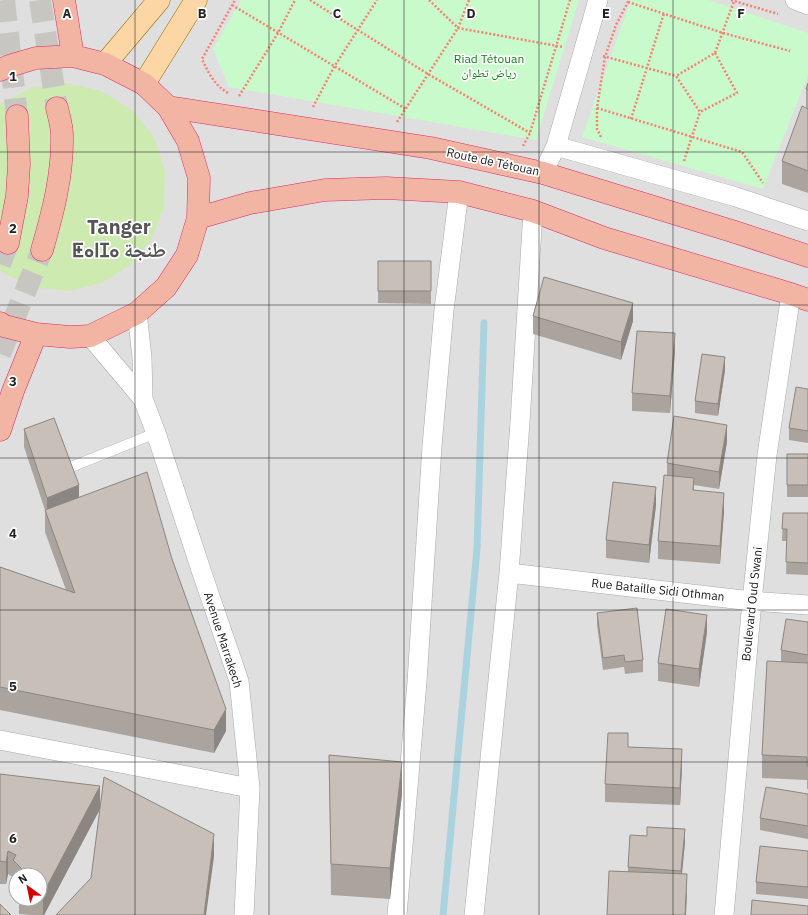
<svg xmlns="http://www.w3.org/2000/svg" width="808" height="915" viewBox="0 0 808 915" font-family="'IBM Plex Sans','Noto Naskh Arabic','Noto Sans Tifinagh',sans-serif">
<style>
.residential{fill:#e0dfdf;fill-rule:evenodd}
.grass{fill:#cdebb0}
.park{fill:#c8facc}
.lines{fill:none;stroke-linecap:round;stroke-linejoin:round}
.stream{stroke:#aad3df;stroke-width:7}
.trunk-tunnel{stroke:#c8c6c1;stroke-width:22;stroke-dasharray:22 11;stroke-linecap:butt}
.service-casing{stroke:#a9a9a9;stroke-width:11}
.minor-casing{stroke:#a9a9a9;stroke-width:20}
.primary-casing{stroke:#a06b00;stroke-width:23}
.trunk-casing{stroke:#dc2a67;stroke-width:23}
.path{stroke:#fa8072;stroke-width:2.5;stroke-dasharray:2 2;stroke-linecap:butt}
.service{stroke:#fff;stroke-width:10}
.minor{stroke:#fff;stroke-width:19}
.primary{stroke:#fcd6a4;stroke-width:22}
.trunk{stroke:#f2b4a3;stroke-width:22}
.wall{fill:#aba49e}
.shaded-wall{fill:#8b8681}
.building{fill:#c7bfb8;stroke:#8b8681}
.grid{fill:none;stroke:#222;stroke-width:1;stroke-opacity:0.55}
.labels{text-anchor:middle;stroke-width:3.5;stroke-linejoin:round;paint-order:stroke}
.park-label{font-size:12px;fill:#0c8416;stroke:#fff}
.street-label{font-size:12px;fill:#222;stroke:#fff}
.town-label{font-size:20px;font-weight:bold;fill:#555;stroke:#fff}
.grid-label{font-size:13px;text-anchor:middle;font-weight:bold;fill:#222;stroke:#fff;stroke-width:3.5;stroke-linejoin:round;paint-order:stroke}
</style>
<rect width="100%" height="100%" fill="#f2efe9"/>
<path class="residential" d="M0 0H808V915H0ZM16 875H40V899H16Z"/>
<path class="grass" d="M67 83 101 91 132 110 154 137 165 171 164 207 151 240 130 265 102 283 70 291 37 288 7 275 0 270V104L31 88Z"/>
<path class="park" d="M241 0H579L536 140 229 87 213 49Z
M631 0H709L808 33V75L763 189 582 137Z"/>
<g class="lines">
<path class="stream" d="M443 915 477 549 484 323"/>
<path class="trunk-tunnel" d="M4 0 17 116
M40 0 57 108
M0 264 8 243
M0 354 42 250"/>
<defs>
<path id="service" d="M66 469 156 433"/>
<path id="minor" d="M795 0 808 5
M556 146 736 197 808 221
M543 173 556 146 598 0
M137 313 142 357 143 399
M90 336 143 399 156 433 202 573 239 681 250 788 244 915
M509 573 752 601 808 605
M0 740 250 788
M397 915 417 682 432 446 444 310 459 192
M474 915 509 573 520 422 533 211
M724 915 752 601 767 455 791 294"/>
<path id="primary" d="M105 64 159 0
M144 84 196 0"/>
<path id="trunk" d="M64 0 73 56
M0 70 9 66 36 58 73 56 105 64 144 84 168 107 188 141 199 178 198 218 187 255 166 287 137 313 90 336 70 337 36 334 4 326 0 323
M168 107 431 148 543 173 735 232 808 256
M198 218 250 203 325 190 386 188 459 192 533 211 604 238 791 294 808 300
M8 243 17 196 19 164 17 116
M42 250C53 212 63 174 62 135 62 126 59 117 57 108
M0 430 13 391 36 334"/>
</defs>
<use href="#service" class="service-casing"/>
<use href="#minor" class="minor-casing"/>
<use href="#primary" class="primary-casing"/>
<use href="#trunk" class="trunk-casing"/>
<path class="path" d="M310 0 428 74 530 133
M429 0 458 28 563 47
M731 0 778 14
M628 2 723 33 790 51
M232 5 406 109
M715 53 737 93 700 112 676 76 715 53 734 1
M603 56 676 76
M228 93C214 85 208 72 202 59L235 0
M239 96 278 33 295 0
M313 107 334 67 377 0
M597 108 742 152 763 183
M631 119 664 13
M397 122 458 28 469 0
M601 137 597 129V108L605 57 616 25 629 0
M523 146 530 133 570 0
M684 161 700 112"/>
<use href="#service" class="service"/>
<use href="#minor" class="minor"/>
<use href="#primary" class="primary"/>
<use href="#trunk" class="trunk"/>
</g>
<path class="wall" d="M808 83V193L782 184V161L806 108V89Z
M378 261H431V304L378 303Z
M533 316 633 321 621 360 533 334Z
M675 351 670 413 632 411V393Z
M725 370 718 416 695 413V401Z
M808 389V443L789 440V428Z
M24 429 79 497 172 559 226 731 214 753 0 710V567L66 590 45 532V510L24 447Z
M727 442 719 489 694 485V490L724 511 720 564 658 559V541L667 475V463Z
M787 454H808V497H787Z
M656 505 649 563 606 558V540Z
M783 513H808V575L786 574 787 541H782Z
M597 613 643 660V672L625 674 624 667 603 670 597 625Z
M808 622V789H807V780L762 778V755L781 662V650Z
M707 632 699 687 658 681V663Z
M628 747 682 767 680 805 605 802V784Z
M329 755 402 794 390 899 331 895Z
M0 774 100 809 44 915H31L19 914V899H40V875H16V886L13 883V877L8 874 6 884H0Z
M808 794V839L760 830V818Z
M647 836 685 842 682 873 687 896 686 915H607L628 871V867Z
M808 851V899L756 894V882Z"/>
<path class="shaded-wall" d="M633 303V321L621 360V342Z
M675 333V351L670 413V396Z
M725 357V370L718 416V404Z
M727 425V442L719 489V472Z
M79 485V503L47 516V498Z
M656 487V505L649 563V545Z
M724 493V511L720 564V546Z
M707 615V632L699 687V669Z
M226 709V731L214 753V730Z
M682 749V767L680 805V788Z
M402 762V794L390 899V868Z
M100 786V809L44 915H43V894Z
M685 829V842L681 883V871Z
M214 834V857L206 915H204Z
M8 851V874L6 884V862Z
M687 874 686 915H685Z"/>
<path class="building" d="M808 83V90L806 89Z
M802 106 808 109V171L782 161Z
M378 261H431V291H378Z
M544 277 633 303 621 342 533 316Z
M637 331 675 333 670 396 632 393Z
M702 354 725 357 718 404 695 401Z
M796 387 808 389V431L789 428Z
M674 416 727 425 719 472 667 463Z
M54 418 79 485 47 498 24 429Z
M787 454H808V485H787Z
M147 472 172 559 226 709 214 730 0 687V567L75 593 45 510Z
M664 475 694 478 693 490 724 493 720 546 658 541Z
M613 482 656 487 649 545 606 540Z
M783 513H808V563L786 562 787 529H782Z
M637 608 643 660 625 662 624 655 603 658 597 613Z
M666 609 707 615 699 669 658 663Z
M786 619 808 622V655L781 650Z
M767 661 808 663V766H807V757L762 755Z
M608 733H628V747L682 749 680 788 605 784Z
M329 755 402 762 390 868 331 864Z
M0 774 100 786 43 894 40 893V875H21L22 869 13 860 16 855 8 851 6 862 0 861Z
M104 777 214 834 204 915H56L91 878Z
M766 787 808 794V826L760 818Z
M647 827 685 829 681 871 628 867 630 835 647 836Z
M760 846 808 851V887L756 882Z
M609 871 687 874 685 915H607Z
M752 900 808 906V915H751Z
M0 904 11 915H0Z"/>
<path class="grid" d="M135 0V915M269 0V915M404 0V915M539 0V915M673 0V915M0 152H808M0 305H808M0 458H808M0 610H808M0 762H808"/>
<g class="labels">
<g class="park-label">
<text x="489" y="63">Riad Tétouan<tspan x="489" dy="14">رياض تطوان</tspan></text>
</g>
<g class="street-label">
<text transform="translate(493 162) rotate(12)" y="4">Route de Tétouan</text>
<text transform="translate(658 590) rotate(6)" y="4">Rue Bataille Sidi Othman</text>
<text transform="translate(752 604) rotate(-84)" y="4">Boulevard Oud Swani</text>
<text transform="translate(223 640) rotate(72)" y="4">Avenue Marrakech</text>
</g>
<g class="town-label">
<text x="119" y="234">Tanger<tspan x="119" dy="23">ⵟⴰⵏⵊⴰ طنجة</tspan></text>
</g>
</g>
<g class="grid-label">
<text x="67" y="18">A</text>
<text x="202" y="18">B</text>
<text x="337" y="18">C</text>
<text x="471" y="18">D</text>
<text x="606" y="18">E</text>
<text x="741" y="18">F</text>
<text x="13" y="81">1</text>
<text x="13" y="233">2</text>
<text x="13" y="386">3</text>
<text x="13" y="538">4</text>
<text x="13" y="691">5</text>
<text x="13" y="843">6</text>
</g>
<g transform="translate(28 887) rotate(327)"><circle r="19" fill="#ffffff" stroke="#a7a7a7"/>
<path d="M0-3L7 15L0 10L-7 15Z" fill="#d40000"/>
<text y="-6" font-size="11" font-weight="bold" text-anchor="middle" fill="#222222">N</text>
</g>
</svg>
